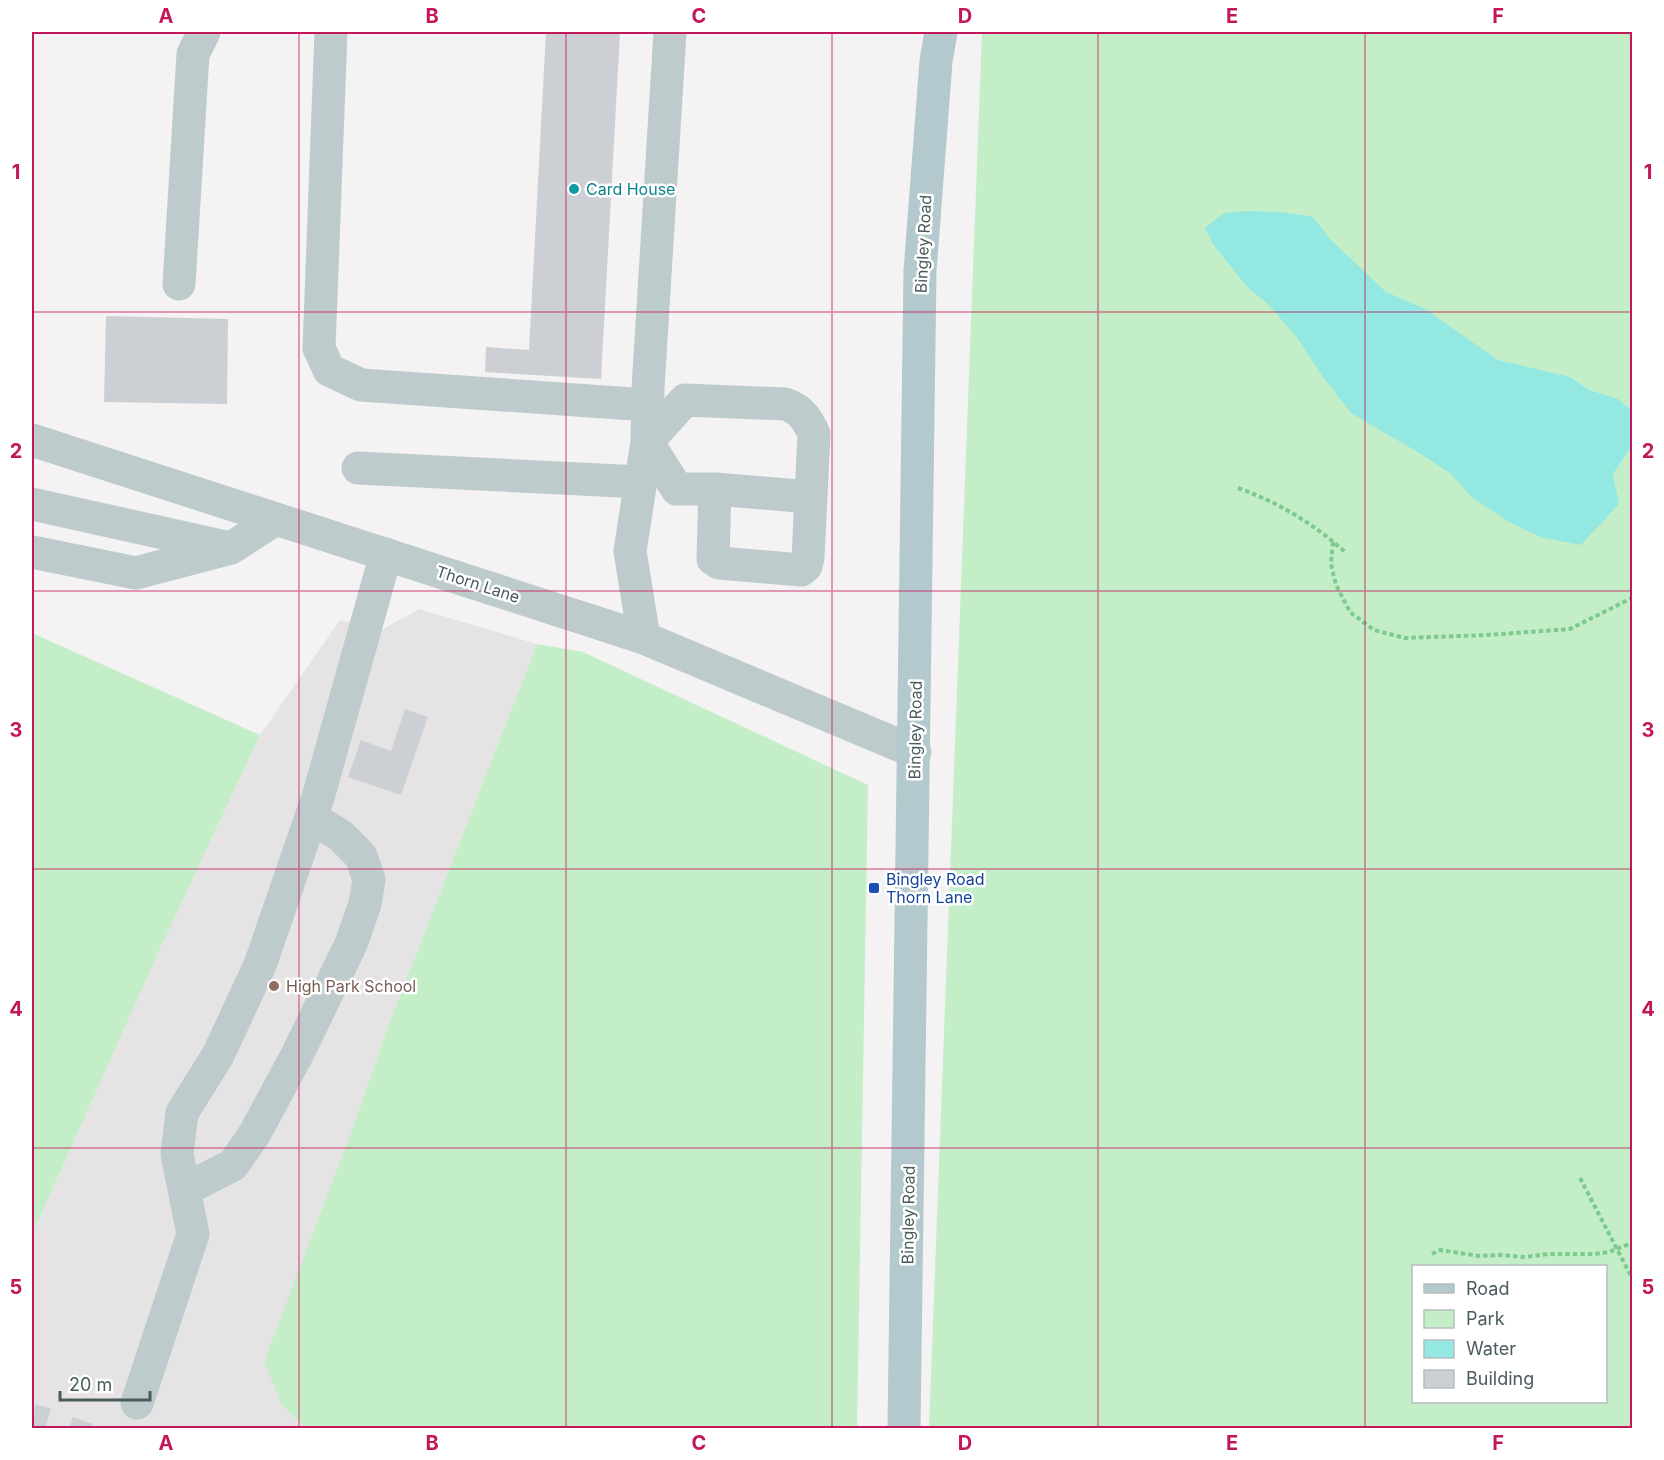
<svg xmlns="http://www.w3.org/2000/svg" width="1664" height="1460" viewBox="0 0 1664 1460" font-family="Inter,sans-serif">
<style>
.education{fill:#e5e3e4}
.green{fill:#c4eec8;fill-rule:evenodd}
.water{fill:#93e8e2}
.building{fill:#ccd0d4}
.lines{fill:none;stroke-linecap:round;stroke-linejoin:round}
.path{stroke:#7dca8e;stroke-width:4;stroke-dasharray:4.5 3;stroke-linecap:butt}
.minor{stroke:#becbcd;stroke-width:33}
.major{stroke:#b3c9ce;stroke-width:33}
.grid{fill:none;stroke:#c2185b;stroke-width:1.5;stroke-opacity:0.55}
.culture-dot{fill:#0f9aa8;stroke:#fff;stroke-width:2}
.transit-dot{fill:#1a4fb4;stroke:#fff;stroke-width:2}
.education-dot{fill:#8d6e63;stroke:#fff;stroke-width:2}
.labels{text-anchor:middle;stroke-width:5;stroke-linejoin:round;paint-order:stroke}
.culture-label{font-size:16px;fill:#0d838f;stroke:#fff;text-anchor:start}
.street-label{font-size:16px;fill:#4a5b5e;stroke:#fff}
.transit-label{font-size:16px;fill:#164399;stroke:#fff;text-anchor:start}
.education-label{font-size:16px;fill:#785e54;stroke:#fff;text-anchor:start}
.neatline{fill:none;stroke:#c2185b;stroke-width:2}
.grid-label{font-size:20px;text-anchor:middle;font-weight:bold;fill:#c2185b}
</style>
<rect width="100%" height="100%" fill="#f4f2f2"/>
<path class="education" d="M419 609 537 644 390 1021 348 1141 282 1405 306 1428H32V1235L159 951 260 735 340 620 383 629Z"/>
<path class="green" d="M982 32H1632V1428H929ZM1414 1266H1606V1402H1414Z
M32 633 260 735 159 951 32 1235Z
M537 644 583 652 868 785 857 1428H306L282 1405 264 1362 348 1141 390 1021Z"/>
<path class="water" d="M1248 211 1281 212 1313 217 1330 239 1386 292 1425 309 1498 360 1570 377 1589 390 1618 399 1632 411V445L1613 474 1619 504 1581 545 1543 538 1511 523 1471 497 1451 474 1421 454 1351 413 1320 373 1296 336 1266 302 1248 288 1213 244 1205 228 1224 213Z"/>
<path class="building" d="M546 32H620L601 379 485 372 486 347 529 350Z
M106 316 228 319 227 404 104 402Z
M405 709 428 717 401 795 348 777 361 740 391 751Z
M36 1404 51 1409 46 1425 54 1428H32V1419Z
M73 1417 93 1424 91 1428H69Z"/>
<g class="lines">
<path class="path" d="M1238 488C1278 502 1314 524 1345 552
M1333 542 1331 564 1336 585 1350 612 1374 630 1405 638 1487 635 1570 629 1632 598
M1580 1178 1632 1278
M1432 1254 1440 1250 1479 1256 1500 1255 1525 1257 1548 1254H1595L1609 1252 1632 1243"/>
<path class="minor" d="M331 32 319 348 329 370 361 385 648 405
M179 284 193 54 204 32
M685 400 785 404C801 409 808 420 814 434L808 558 806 566 801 570 719 563 713 559 715 489H677L647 442Z
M32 440 644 638 915 752
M358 468 641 482
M715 489 811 497
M32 504 226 547
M32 552 136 573 231 548 276 519
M644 638 630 551 647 442 648 388 670 32
M184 1190 233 1165 255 1133 297 1055 351 944 365 904 369 880 361 856 341 836 311 817
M137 1403 193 1234 177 1154 182 1113 218 1055 260 965 319 794 386 554"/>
<path class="major" d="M904 1428 920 271 936 61 941 32"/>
</g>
<path class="grid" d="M299 32V1428M566 32V1428M832 32V1428M1098 32V1428M1365 32V1428M32 312H1632M32 591H1632M32 869H1632M32 1148H1632"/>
<circle class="culture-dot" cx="574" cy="189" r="6"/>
<rect class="transit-dot" x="868" y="882" width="12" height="12" rx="3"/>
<circle class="education-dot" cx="274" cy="986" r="6"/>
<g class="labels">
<g class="culture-label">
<text x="586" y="195">Card House</text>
</g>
<g class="street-label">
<text transform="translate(923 244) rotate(-87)" y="6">Bingley Road</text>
<text transform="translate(478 584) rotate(18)" y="6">Thorn Lane</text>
<text transform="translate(915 730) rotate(-89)" y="6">Bingley Road</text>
<text transform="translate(908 1215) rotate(-89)" y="6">Bingley Road</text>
</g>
<g class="transit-label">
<text x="886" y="885">Bingley Road<tspan x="886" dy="18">Thorn Lane</tspan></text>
</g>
<g class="education-label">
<text x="286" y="992">High Park School</text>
</g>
</g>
<rect width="1664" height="1460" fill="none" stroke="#ffffff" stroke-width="66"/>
<rect x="1412" y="1265" width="195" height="138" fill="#ffffff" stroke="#b7bdbf" stroke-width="1.5"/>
<rect x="1424" y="1284" width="30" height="9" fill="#b3c9ce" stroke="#b7bdbf" stroke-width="1.5"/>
<text x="1466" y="1295" font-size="18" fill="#4a5b5e">Road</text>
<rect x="1424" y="1310" width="30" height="18" fill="#c4eec8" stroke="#b7bdbf" stroke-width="1.5"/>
<text x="1466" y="1325" font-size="18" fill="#4a5b5e">Park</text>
<rect x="1424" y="1340" width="30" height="18" fill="#93e8e2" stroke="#b7bdbf" stroke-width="1.5"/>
<text x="1466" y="1355" font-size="18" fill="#4a5b5e">Water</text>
<rect x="1424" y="1370" width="30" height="18" fill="#ccd0d4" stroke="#b7bdbf" stroke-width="1.5"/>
<text x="1466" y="1385" font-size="18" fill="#4a5b5e">Building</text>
<path d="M60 1391v9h90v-9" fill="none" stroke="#4a5b5e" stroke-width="3"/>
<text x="69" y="1391" font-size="18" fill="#4a5b5e" stroke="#ffffff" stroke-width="4.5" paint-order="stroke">20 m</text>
<rect x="33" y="33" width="1598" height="1394" class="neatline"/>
<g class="grid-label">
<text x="166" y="23">A</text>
<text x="432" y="23">B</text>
<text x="699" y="23">C</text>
<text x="965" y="23">D</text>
<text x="1232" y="23">E</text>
<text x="1498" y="23">F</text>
<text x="16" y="179">1</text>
<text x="1648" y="179">1</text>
<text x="16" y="458">2</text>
<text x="1648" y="458">2</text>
<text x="16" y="737">3</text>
<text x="1648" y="737">3</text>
<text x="16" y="1016">4</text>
<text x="1648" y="1016">4</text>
<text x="16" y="1294">5</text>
<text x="1648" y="1294">5</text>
<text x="166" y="1450">A</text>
<text x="432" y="1450">B</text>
<text x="699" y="1450">C</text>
<text x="965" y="1450">D</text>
<text x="1232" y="1450">E</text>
<text x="1498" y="1450">F</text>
</g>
</svg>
